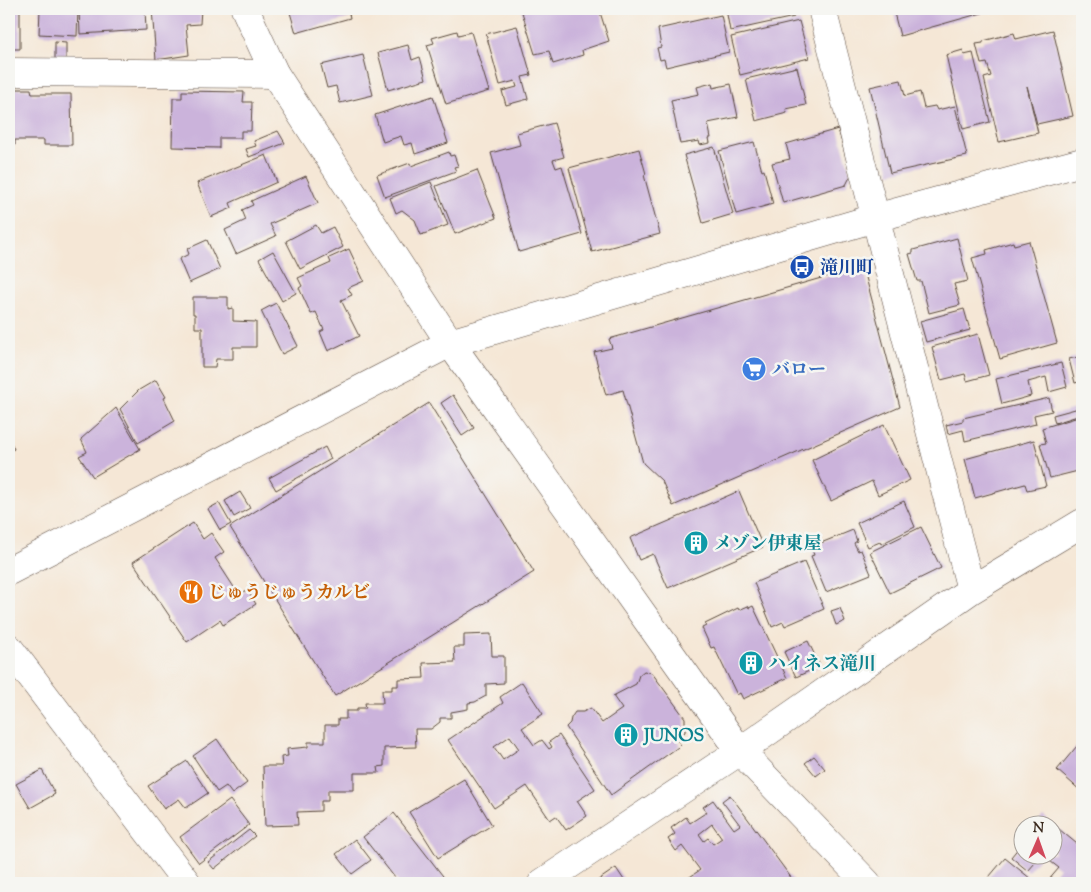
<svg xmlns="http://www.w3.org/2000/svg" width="1091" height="892" viewBox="0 0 1091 892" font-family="'Sorts Mill Goudy','Noto Serif JP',serif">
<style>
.building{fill:#cbb3db;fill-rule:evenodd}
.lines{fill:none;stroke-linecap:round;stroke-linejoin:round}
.street-casing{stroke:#57463a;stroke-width:29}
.secondary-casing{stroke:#57463a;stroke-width:29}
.street{stroke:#fff;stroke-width:28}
.secondary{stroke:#fff;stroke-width:28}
.labels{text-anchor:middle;stroke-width:5;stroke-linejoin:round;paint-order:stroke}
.transit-label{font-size:18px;font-weight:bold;fill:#164399;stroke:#f6f6f2;text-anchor:start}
.shop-label{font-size:18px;font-weight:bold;fill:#366cbe;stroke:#f6f6f2;text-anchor:start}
.culture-label{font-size:18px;font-weight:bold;fill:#0d838f;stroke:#f6f6f2;text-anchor:start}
.food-label{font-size:18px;font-weight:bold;fill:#c56008;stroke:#f6f6f2;text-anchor:start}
</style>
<rect width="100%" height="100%" fill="#f6f6f2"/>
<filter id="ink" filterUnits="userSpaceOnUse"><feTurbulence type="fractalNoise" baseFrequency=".02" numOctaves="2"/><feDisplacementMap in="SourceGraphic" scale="10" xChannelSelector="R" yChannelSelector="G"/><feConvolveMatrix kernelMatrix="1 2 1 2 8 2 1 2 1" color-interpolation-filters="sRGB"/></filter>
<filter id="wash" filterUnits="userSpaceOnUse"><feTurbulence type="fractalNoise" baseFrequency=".0096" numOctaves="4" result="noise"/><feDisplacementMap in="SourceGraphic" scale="20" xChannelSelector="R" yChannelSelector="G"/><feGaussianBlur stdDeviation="1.12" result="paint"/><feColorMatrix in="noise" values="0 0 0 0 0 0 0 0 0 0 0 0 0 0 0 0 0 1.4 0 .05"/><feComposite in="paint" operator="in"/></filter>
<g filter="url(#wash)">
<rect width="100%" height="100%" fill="#f5e7d6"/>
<g id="blocks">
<path class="building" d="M9 9H20V49H9Z
M40 9H78L77 36 39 34Z
M79 9H145L146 30 80 34Z
M152 9H201L200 24 186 25 189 55 156 60Z
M289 9H348L350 18 296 33Z
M521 9H536L537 10 599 9 609 41 582 50 583 55 553 64 549 51 535 54Z
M726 9H792L794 17 730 31Z
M893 9H996L900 36Z
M721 15 729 52 666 67 664 59 660 60 657 48 661 47 658 29Z
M799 21 809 58 740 75 731 37Z
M517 26 531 75 522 77 528 99 506 105 502 91 517 87 515 81 500 85 486 34Z
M1053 30 1073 116 1037 124 1027 86 1038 133 999 142 984 78 991 76 987 63 981 64 976 44 983 43V41L1014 33 1016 39Z
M457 31 458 35 471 32 489 91 446 104 427 45 434 43 432 38Z
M55 42 66 43V61H55Z
M408 45 412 60 420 57 426 79 388 90 378 53Z
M963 50 964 55 973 53 990 122 963 129 946 55Z
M363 55 373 95 340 103 336 86 327 88 321 65Z
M797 67 806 105 786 109 787 113 756 121 746 79Z
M901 80 905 96 920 92 924 108 935 106 937 110 955 106 967 156 890 173 870 87Z
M712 83 713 88 731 84 738 117 708 123 711 138H709L710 143 700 145 699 141 680 144 671 100 699 94 697 87Z
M9 89H31L32 94H71L72 145H44V140H15V145H9Z
M182 91 244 92 243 102H252L251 131H241V138H219V148L172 147 173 98H182Z
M433 96 448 143 415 154 412 143 404 145 401 136 383 142 375 115Z
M554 123 564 157 553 160 556 168 562 166 582 234 519 252 491 153 520 145 517 133Z
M838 129 851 175 846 185 783 203 772 163 790 159 786 144Z
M278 131 285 143 249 157 246 149 256 146 254 141Z
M754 142 762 171 764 170 773 204 736 214 719 151Z
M714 147 733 214 703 223 684 155Z
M639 149 646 174 644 175 660 234 592 252 569 168Z
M449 152 450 156 454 155 458 166 454 167 456 171 385 197 377 175 410 163 411 166Z
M266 155 277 182 230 203 232 208 211 217 197 183Z
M477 170 496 218 455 234 436 186Z
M306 176 318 203 270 224 276 236 236 254 225 230 246 220 242 210 253 205 251 201Z
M431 182 448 225 421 235 415 220 402 210 396 213 390 198Z
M316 225 321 233 333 227 343 247 300 269 286 241Z
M957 238 968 281 954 284 960 305 929 313 921 281H917L909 254 913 253V250Z
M207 240 220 269 189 283 179 259 189 254 187 249Z
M1029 241 1057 343 1000 359 972 258 987 254 986 250 1013 242 1014 245Z
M349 249 364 281 348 288 352 295 341 300 359 336 328 351 320 332 324 330 316 312 311 314 299 288 302 286 298 278 331 263 329 258Z
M273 251 296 293 282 301 259 259Z
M863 266 900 407 673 506 662 481 643 463 623 390 606 395 594 352 612 348 609 339Z
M193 297H228V309L233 308V321L256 322V347H233V359H216L215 367H202V328H195V314H193Z
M276 303 298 346 282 354 261 311Z
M964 309 970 330 926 342 920 321Z
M978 334 989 375 967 381 965 374 941 380 932 347Z
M1082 356V381L1075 383 1069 359Z
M1061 363 1067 387 1049 392 1046 377 1028 382 1031 396 1002 404 996 379Z
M156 380 166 397 164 398 175 421 138 443 120 409 139 390Z
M1082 391V404L1078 392Z
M453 395 474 428 462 436 441 403Z
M1049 398 1052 411 1034 415 1036 424 965 441 963 430 948 434 946 425 963 421V418Z
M429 403 534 572 335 696 230 527Z
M116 408 140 449 93 477 79 456 87 452 81 439Z
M1079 408 1081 415 1055 423 1053 415Z
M1082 416V470L1050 478 1040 444 1046 443 1042 428Z
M884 425 910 480 878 495 872 481 831 501 812 460Z
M9 438 14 449 9 452Z
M1034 440 1046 486 1027 490 1025 484 975 498 965 459Z
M325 447 331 459 276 490 269 478Z
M739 491 763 547 668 588 653 554 639 560 630 538Z
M240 492 250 508 234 517 225 501Z
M904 501 915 527 881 544 880 542 868 547 857 523Z
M219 503 231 524 220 530 208 509Z
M193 523 203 539 211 533 224 552 215 558 239 595 247 590 256 604 223 625 220 620 187 642 133 562Z
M921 527 941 568 890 593 870 552Z
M853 530 857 541 854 543 858 551 861 550 871 574 826 592 811 556 814 555 811 547Z
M804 562 824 609 785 626 783 622 772 627 754 583Z
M748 606 749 608 753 606 787 678 743 699 740 693 737 695 714 647 711 648 702 628 706 626 705 624 738 608 739 610Z
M840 608 845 621 836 625 831 611Z
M491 634 492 656H504V683L486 684V696L475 702 468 703V709L451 712V718H440V722L431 729H415L416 747 384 748V766L378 767 379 773H354V790H328V801H321V811L297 812 298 825 265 826 263 766H282L281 757 288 756 287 749 308 747V742H325V725H338V719H346V711H357V708H366L365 703H383L382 690H392V686H398V679L424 678 423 663 455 662 454 647H464V635Z
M808 641 820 666 796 677 784 652Z
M644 671 652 673 685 718V732L675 738 681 745 611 795 566 727 570 723 571 718 575 712H583L591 708 602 723 622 709 613 696 636 684 639 675Z
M522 682 543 714 522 728 534 745 542 740 549 749 552 747 549 742 559 735 595 789 577 801 587 816 566 830 556 816 550 820 527 786 494 808 448 740 503 703 500 697ZM510 736 519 749 503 760 494 747Z
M217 739 247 783 232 794 226 786 217 792 193 756Z
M1082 740V792L1057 770Z
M814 756 825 769 816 776 805 763Z
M187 761 208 793 186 808 179 799 164 809 148 786Z
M42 770 55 794 30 808 16 784Z
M464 779 492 825 438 858 409 812Z
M730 795 748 819 795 883H681L700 870 682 846 676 851 668 839 675 834 671 828 686 817 690 823 707 812 703 807 713 800 734 829 740 825 722 801ZM712 824 722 838 713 844 708 838 704 841 699 834Z
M230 800 249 825 199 863 180 837Z
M394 813 446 880 442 883H399L363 837Z
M1043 816 1082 848V857L1078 862 1082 866V883H1049L1047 882 1059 868 1042 855 1028 871 1011 857 1024 841V854H1054V824H1037Z
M249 830 255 836 214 869 208 862Z
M355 839 371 860 352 874 336 854Z
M1005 858 1036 883H984Z
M616 868 626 883H594Z"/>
</g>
</g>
<g filter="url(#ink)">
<use href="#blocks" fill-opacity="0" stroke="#57463a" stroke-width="1"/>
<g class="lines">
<defs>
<path id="street" d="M822 9 971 590
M9 72 275 74
M9 648 187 883
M542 883 740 751 971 590 1082 523"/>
<path id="secondary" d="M245 9 275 74 450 343 740 751 867 883
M9 571 450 343 875 218 1082 162"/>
</defs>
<use href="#street" class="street-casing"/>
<use href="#secondary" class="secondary-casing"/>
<use href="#street" class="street"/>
<use href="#secondary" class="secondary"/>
</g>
</g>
<defs>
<symbol id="bus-disc" viewBox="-11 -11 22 22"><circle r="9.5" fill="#1a4fb4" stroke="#f6f6f2"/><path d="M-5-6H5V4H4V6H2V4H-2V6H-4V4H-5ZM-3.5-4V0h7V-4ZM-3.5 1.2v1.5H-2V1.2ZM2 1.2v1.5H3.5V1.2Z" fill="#fff"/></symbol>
<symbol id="supermarket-disc" viewBox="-11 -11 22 22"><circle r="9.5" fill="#3f7fe0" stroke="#f6f6f2"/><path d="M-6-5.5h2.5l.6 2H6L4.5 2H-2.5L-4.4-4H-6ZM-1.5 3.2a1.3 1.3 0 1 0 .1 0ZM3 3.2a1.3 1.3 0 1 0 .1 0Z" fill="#fff"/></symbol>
<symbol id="building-disc" viewBox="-11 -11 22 22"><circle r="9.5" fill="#0f9aa8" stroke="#f6f6f2"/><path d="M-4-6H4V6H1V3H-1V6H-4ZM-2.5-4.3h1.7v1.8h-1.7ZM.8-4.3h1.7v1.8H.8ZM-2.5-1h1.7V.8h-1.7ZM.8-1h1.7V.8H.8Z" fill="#fff"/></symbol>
<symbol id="restaurant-disc" viewBox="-11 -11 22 22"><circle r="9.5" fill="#e8710a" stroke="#f6f6f2"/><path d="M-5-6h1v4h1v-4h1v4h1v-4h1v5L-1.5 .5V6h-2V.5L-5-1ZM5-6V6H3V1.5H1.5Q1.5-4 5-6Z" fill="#fff"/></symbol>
</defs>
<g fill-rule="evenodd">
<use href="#bus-disc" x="788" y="253" width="28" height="28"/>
<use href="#supermarket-disc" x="740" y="355" width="28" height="28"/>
<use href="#building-disc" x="682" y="529" width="28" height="28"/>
<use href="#restaurant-disc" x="177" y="578" width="28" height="28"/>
<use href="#building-disc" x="737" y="649" width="28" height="28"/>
<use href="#building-disc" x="612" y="721" width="28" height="28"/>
</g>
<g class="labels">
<g class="transit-label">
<text x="820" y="273">滝川町</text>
</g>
<g class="shop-label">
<text x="772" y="375">バロー</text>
</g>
<g class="culture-label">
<text x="714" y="549">メゾン伊東屋</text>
<text x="768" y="669">ハイネス滝川</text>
<text x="644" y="741">JUNOS</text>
</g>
<g class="food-label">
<text x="208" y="598">じゅうじゅうカルビ</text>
</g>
</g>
<rect width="1091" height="892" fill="none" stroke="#f6f6f2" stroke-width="30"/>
<g transform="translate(1038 840) rotate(2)"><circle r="24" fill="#f6f6f2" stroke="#aba49d"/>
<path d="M0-4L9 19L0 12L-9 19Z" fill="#d1495b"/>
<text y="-8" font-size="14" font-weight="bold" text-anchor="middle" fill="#3b2a1e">N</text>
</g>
</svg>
